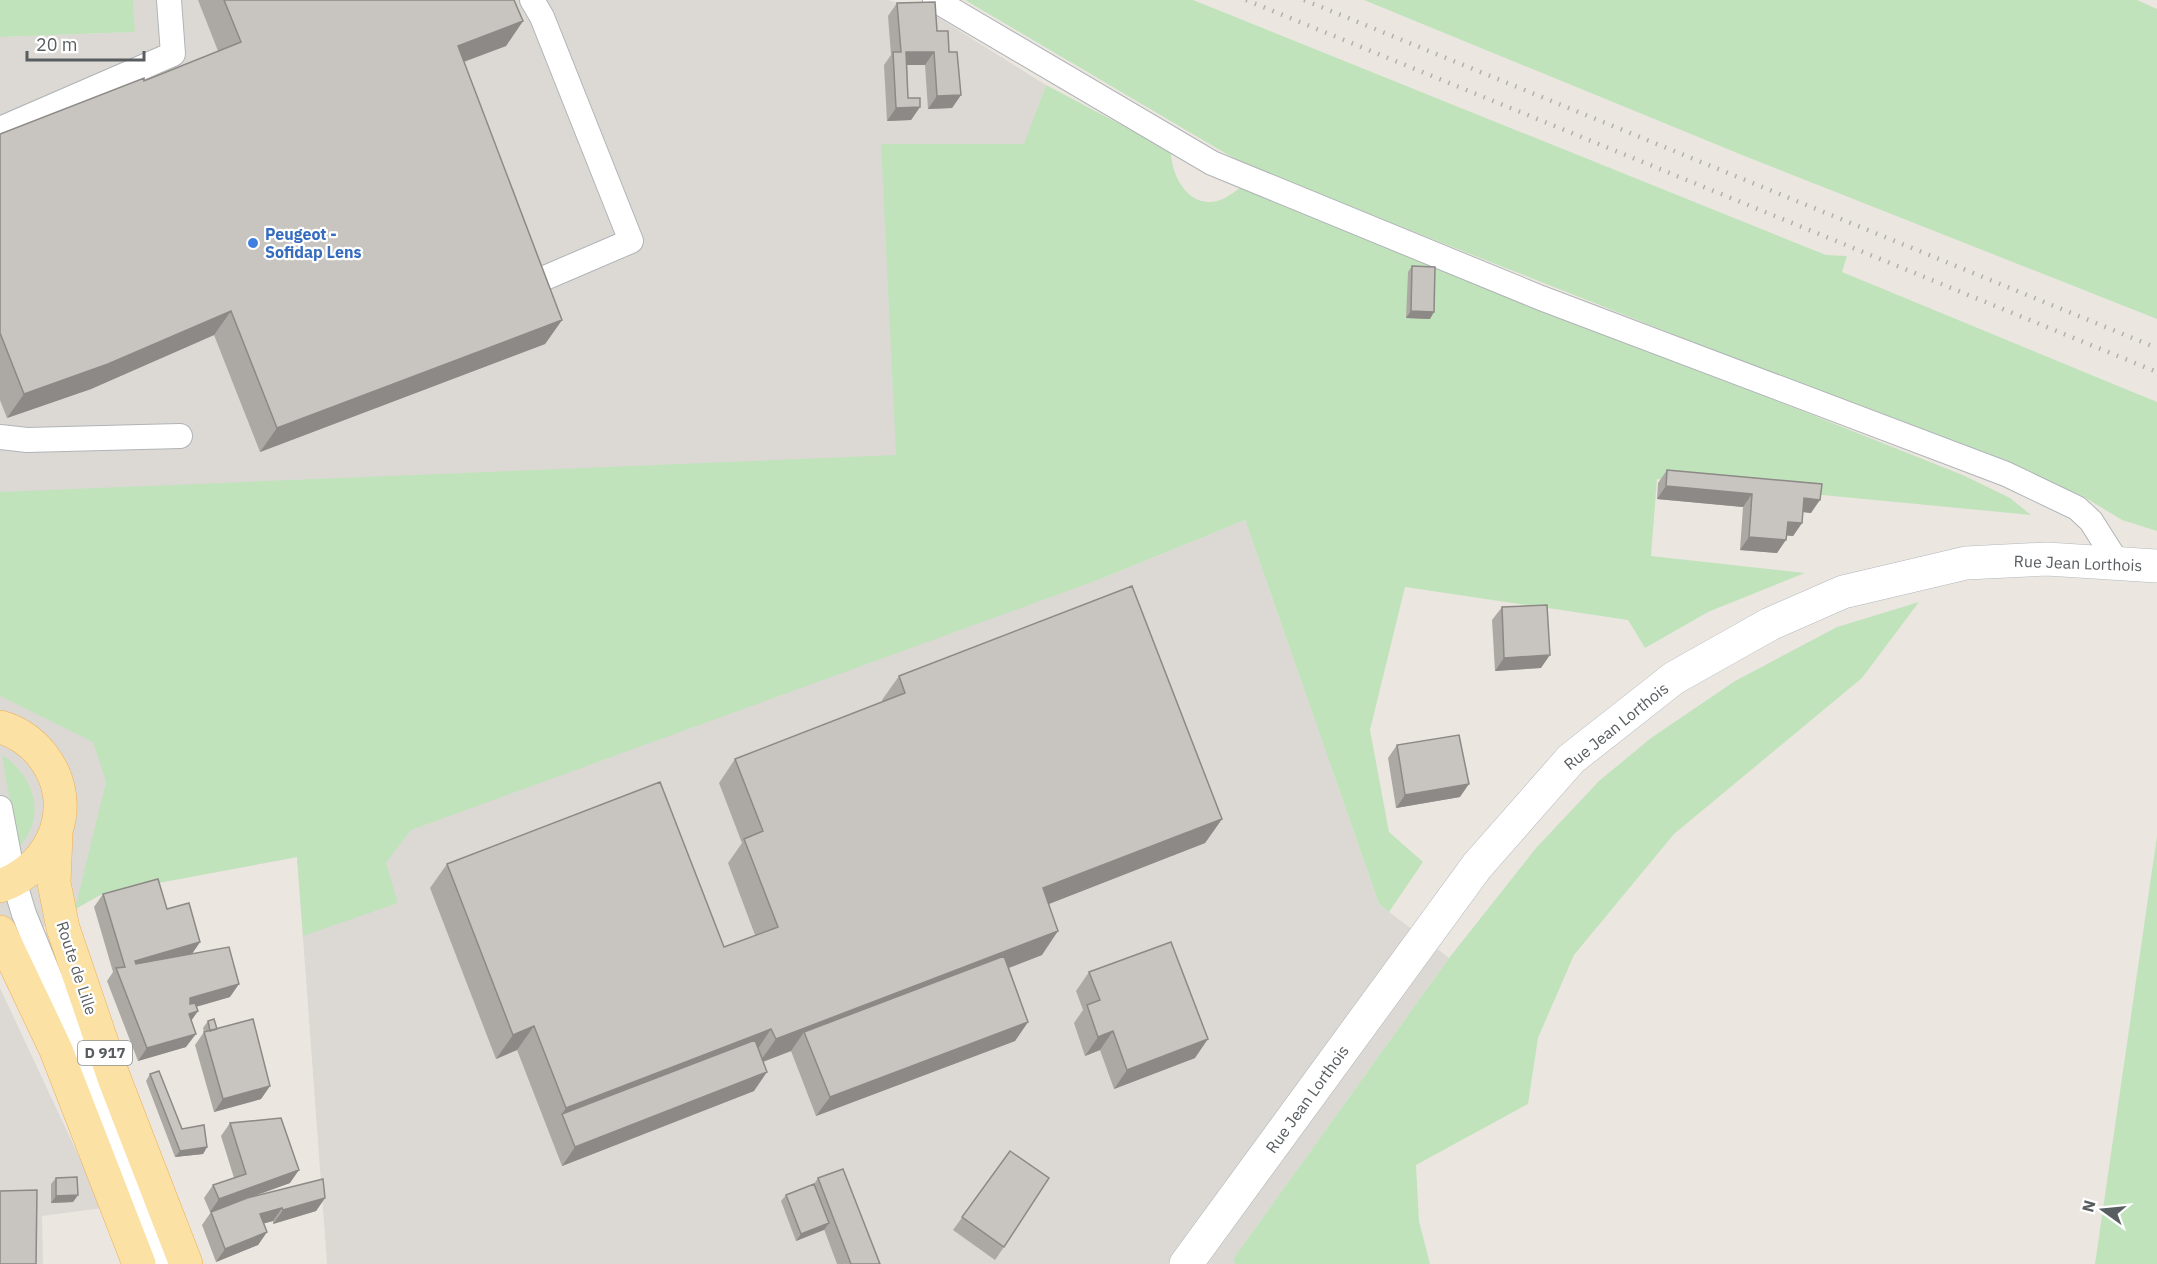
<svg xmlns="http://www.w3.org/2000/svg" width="2157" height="1264" viewBox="0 0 2157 1264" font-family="'IBM Plex Sans',sans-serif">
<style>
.industrial{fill:#dcd9d4}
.green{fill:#c1e3bc}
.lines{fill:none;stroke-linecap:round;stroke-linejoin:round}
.lane-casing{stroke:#b0b4b7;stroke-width:26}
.secondary-casing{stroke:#b1b6ba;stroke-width:34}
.primary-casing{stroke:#ecae58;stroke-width:34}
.lane{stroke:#fff;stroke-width:24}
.secondary{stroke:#fff;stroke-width:33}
.primary{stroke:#fce1a4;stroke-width:33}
.rail{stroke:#afb0b0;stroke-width:4.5;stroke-dasharray:1.5 8;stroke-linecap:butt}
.wall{fill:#aca9a4}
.shaded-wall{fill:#8c8986}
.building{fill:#c8c4bf;stroke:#8c8986;stroke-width:1.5}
.shop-dot{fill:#3f7fe0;stroke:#fff;stroke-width:2}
.labels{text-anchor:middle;stroke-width:4.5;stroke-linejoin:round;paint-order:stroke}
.shield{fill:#fff;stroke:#8a8e90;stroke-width:1.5}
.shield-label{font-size:15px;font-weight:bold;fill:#585d60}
.shop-label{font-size:16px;font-weight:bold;fill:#366cbe;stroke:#fff;text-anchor:start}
.street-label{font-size:16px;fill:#585d60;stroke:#fff}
</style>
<rect width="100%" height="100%" fill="#ebe7e0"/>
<path class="industrial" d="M133 0H888L928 11 1046 85 1025 144 1103 578 1245 520 1379 904 1449 958 1233 1259 1235 1264H327L297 857 104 893 0 951V37L134 32Z
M0 988 103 1208 42 1216 43 1264H0Z"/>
<path class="green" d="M0 0H133L135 32 0 37Z
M965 0H1193L1826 255 1847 256 1842 272 2157 402V531L2122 520 2081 495 1247 166Z
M1364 0H2137L2157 9V319L1742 155Z
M1046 85 1171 151C1171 178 1192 214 1225 198 1230 195 1236 191 1241 187L1965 476 2010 498 2031 515 1657 479 1651 556 1805 573 1708 612 1645 648 1628 620 1405 587 1370 730 1389 832 1423 862 1389 912 1379 904 1245 520 1103 578 411 830 386 863 398 903 303 936 297 857 104 893 75 909 106 782 93 742 0 696V492L896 455 881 144H1024Z
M1919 602 1862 678 1674 834 1574 955 1538 1038 1528 1104 1416 1165 1419 1221 1430 1264H1235L1233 1259 1449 958 1536 848 1599 781 1651 738 1735 681 1837 627Z
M2 755C36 777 47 818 18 848Z
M2157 836V1264H2095Z"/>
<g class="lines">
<defs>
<path id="lane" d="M532 0 542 17 631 241 533 283
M935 0 1212 163 1541 298 2006 474 2077 508 2091 521 2117 562
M0 129 173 54 169 0
M0 437 27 440 180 436
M0 808 14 881 24 914 167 1264"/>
<path id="secondary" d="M1186 1264 1477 866 1571 759 1674 678 1770 624 1843 592 1966 563 2047 559 2157 566"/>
<path id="primary" d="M0 727C16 731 32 742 42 755 80 803 55 867 0 886
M56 835 54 883 63 928 114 1078 186 1264
M0 932 56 1050 139 1264"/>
</defs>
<use href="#lane" class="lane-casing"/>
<use href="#secondary" class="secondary-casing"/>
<use href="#primary" class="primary-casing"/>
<use href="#lane" class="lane"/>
<use href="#secondary" class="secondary"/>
<use href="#primary" class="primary"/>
<path class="rail" d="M1246 0 2157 372
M1304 0 2157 348"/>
</g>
<path class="wall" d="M198 0H514L523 21 506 46 464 62 562 320 545 344 260 452 214 335 91 389 7 418 0 400V134L144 81 218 51Z
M897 3 937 31 949 52 961 95 952 108 928 109 925 65H907L908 98 920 107 911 120 887 121 884 65 891 55 888 16Z
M1412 266 1430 319 1406 318 1408 272Z
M1667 470 1822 484 1811 513 1803 512 1802 523 1793 536 1787 535 1777 553 1740 550 1743 507 1657 499 1658 483Z
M1502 607 1541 668 1495 671 1492 620Z
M899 676 1222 819 1205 843 1048 904 1042 955 1009 968 1028 1022 1015 1041 816 1116 791 1051 763 1062 754 1091 562 1166 517 1050 496 1059 430 888 447 864 724 947 755 935 728 863 742 843 719 783 735 759 883 702 882 700Z
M1397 745 1460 797 1396 808 1388 758Z
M103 894 167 909 200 942 192 954 230 997 196 1007 198 1011 191 1020 186 1047 138 1061 107 981 113 972 94 907Z
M1089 972 1195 1058 1114 1089 1100 1050 1085 1056 1074 1023 1083 1010 1076 991Z
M208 1021 217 1029 270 1086 261 1099 214 1112 195 1045 204 1032 203 1028Z
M150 1074 182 1129 207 1147 203 1154 175 1157 146 1081Z
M230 1123 290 1183 251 1197 325 1198 316 1211 273 1224V1221L264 1223 267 1232 258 1245 216 1262 202 1225 211 1212 238 1201 210 1212 204 1198 213 1185 234 1178 221 1136Z
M1010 1151 1004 1247 995 1260 953 1230Z
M56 1178 78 1195 73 1202 51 1203V1184Z
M818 1178 880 1264H837L824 1229 796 1241 781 1201 786 1195 814 1184Z"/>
<path class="shaded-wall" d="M523 21 506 46 441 70 458 46Z
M906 52H934L925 65H897Z
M961 95 952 108 928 109 937 96Z
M920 107 911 120 887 121 896 108Z
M231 311 214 335 91 389 7 418 24 394Z
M1411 311 1434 312 1430 319 1406 318Z
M562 320 545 344 260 452 277 428Z
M1666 486 1752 494 1743 507 1657 499Z
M1804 498 1820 500 1811 513 1795 511Z
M1788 522 1802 523 1793 536 1779 535Z
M1749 537 1786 540 1777 553 1740 550Z
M1550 655 1541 668 1495 671 1504 658Z
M1469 784 1460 797 1396 808 1405 795Z
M1222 819 1205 843 1026 913 1043 888Z
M1058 931 1042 955 809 1044 804 1032 791 1051 759 1063 776 1039Z
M200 942 191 955 126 974 135 961Z
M239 984 230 997 181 1011 190 998Z
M198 1011 189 1024V1014Z
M1028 1022 1015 1041 816 1116 830 1097Z
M534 1026 517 1050 496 1059 513 1035Z
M771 1029 755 1053 562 1114 566 1108Z
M1113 1031 1100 1050 1085 1056 1098 1037Z
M196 1034 186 1047 138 1061 147 1048Z
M1208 1039 1195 1058 1114 1089 1127 1070Z
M767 1072 754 1091 562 1166 575 1147Z
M270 1086 261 1099 214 1112 223 1099Z
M207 1147 203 1154 175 1157 180 1151Z
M299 1170 290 1183 210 1212 219 1199Z
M78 1195 73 1202 51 1203 56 1196Z
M325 1198 316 1211 273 1224 283 1210Z
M282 1208 273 1221 251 1227 260 1214Z
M829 1223 824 1230 796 1241 801 1234Z
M267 1232 258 1245 216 1262 225 1249Z"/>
<path class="building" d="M224 0H514L523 21 458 46 562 320 277 428 231 311 108 364 24 394 0 333V134L144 78V81L241 42Z
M935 2 937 31H948L949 52H957L961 95 937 96 934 52H906L908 98H920V107L896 108 893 52H901L897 3Z
M1412 266 1435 267 1434 312 1411 311Z
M1667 470 1822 484 1820 500 1804 498 1802 523 1788 522 1786 540 1749 537 1752 494 1666 486Z
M1132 586 1222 819 1043 888 1058 931 776 1039 771 1029 566 1108 534 1026 513 1035 447 864 660 782 724 947 778 927 744 839 763 831 735 759 905 693 899 676Z
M1547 605 1550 655 1504 658 1502 607Z
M1459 735 1469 784 1405 795 1397 745Z
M158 879 167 909 189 903 200 942 135 961 136 964 229 947 239 984 190 998V1004L195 1003 198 1011 189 1014 196 1034 147 1048 116 968 125 967 103 894Z
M1171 942 1208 1039 1127 1070 1113 1031 1098 1037 1087 1005 1100 1000 1089 972Z
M1004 956 1028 1022 830 1097 804 1032Z
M214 1019 217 1029 210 1031 208 1021Z
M253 1019 270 1086 223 1099 204 1032Z
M755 1040 767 1072 575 1147 562 1114Z
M159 1071 182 1129 204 1125 207 1147 180 1151 150 1074Z
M281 1118 299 1170 219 1199 213 1185 246 1174 230 1123Z
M1010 1151 1049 1178 1004 1247 962 1217Z
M843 1169 880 1264H851L818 1178Z
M77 1177 78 1195 56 1196V1178Z
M323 1179 325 1198 283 1210 282 1208 260 1214 267 1232 225 1249 211 1212 247 1198Z
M814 1184 829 1223 801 1234 786 1195Z
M37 1190 36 1264H0V1191Z"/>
<circle class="shop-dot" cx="253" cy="243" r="6"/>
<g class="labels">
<rect class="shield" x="78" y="1041" width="54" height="24" rx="4.5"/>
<g class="shield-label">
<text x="105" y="1058">D 917</text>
</g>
<g class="shop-label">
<text x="265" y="240">Peugeot -<tspan x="265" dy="18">Sofidap Lens</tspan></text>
</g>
<g class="street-label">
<text transform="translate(2078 563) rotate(2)" y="6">Rue Jean Lorthois</text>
<text transform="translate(1616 726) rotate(-39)" y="6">Rue Jean Lorthois</text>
<text transform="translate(77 968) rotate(72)" y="6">Route de Lille</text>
<text transform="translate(1307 1099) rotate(-54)" y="6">Rue Jean Lorthois</text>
</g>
</g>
<g transform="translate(2103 1210) rotate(285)" stroke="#ffffff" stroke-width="4.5" paint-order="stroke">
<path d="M0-4.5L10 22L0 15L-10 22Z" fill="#585d60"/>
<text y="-9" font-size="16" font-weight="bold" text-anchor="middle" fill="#585d60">N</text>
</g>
<path d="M27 51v9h117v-9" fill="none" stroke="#585d60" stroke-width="3"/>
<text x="36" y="51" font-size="18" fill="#585d60" stroke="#ffffff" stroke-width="4.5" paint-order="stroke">20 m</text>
</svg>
